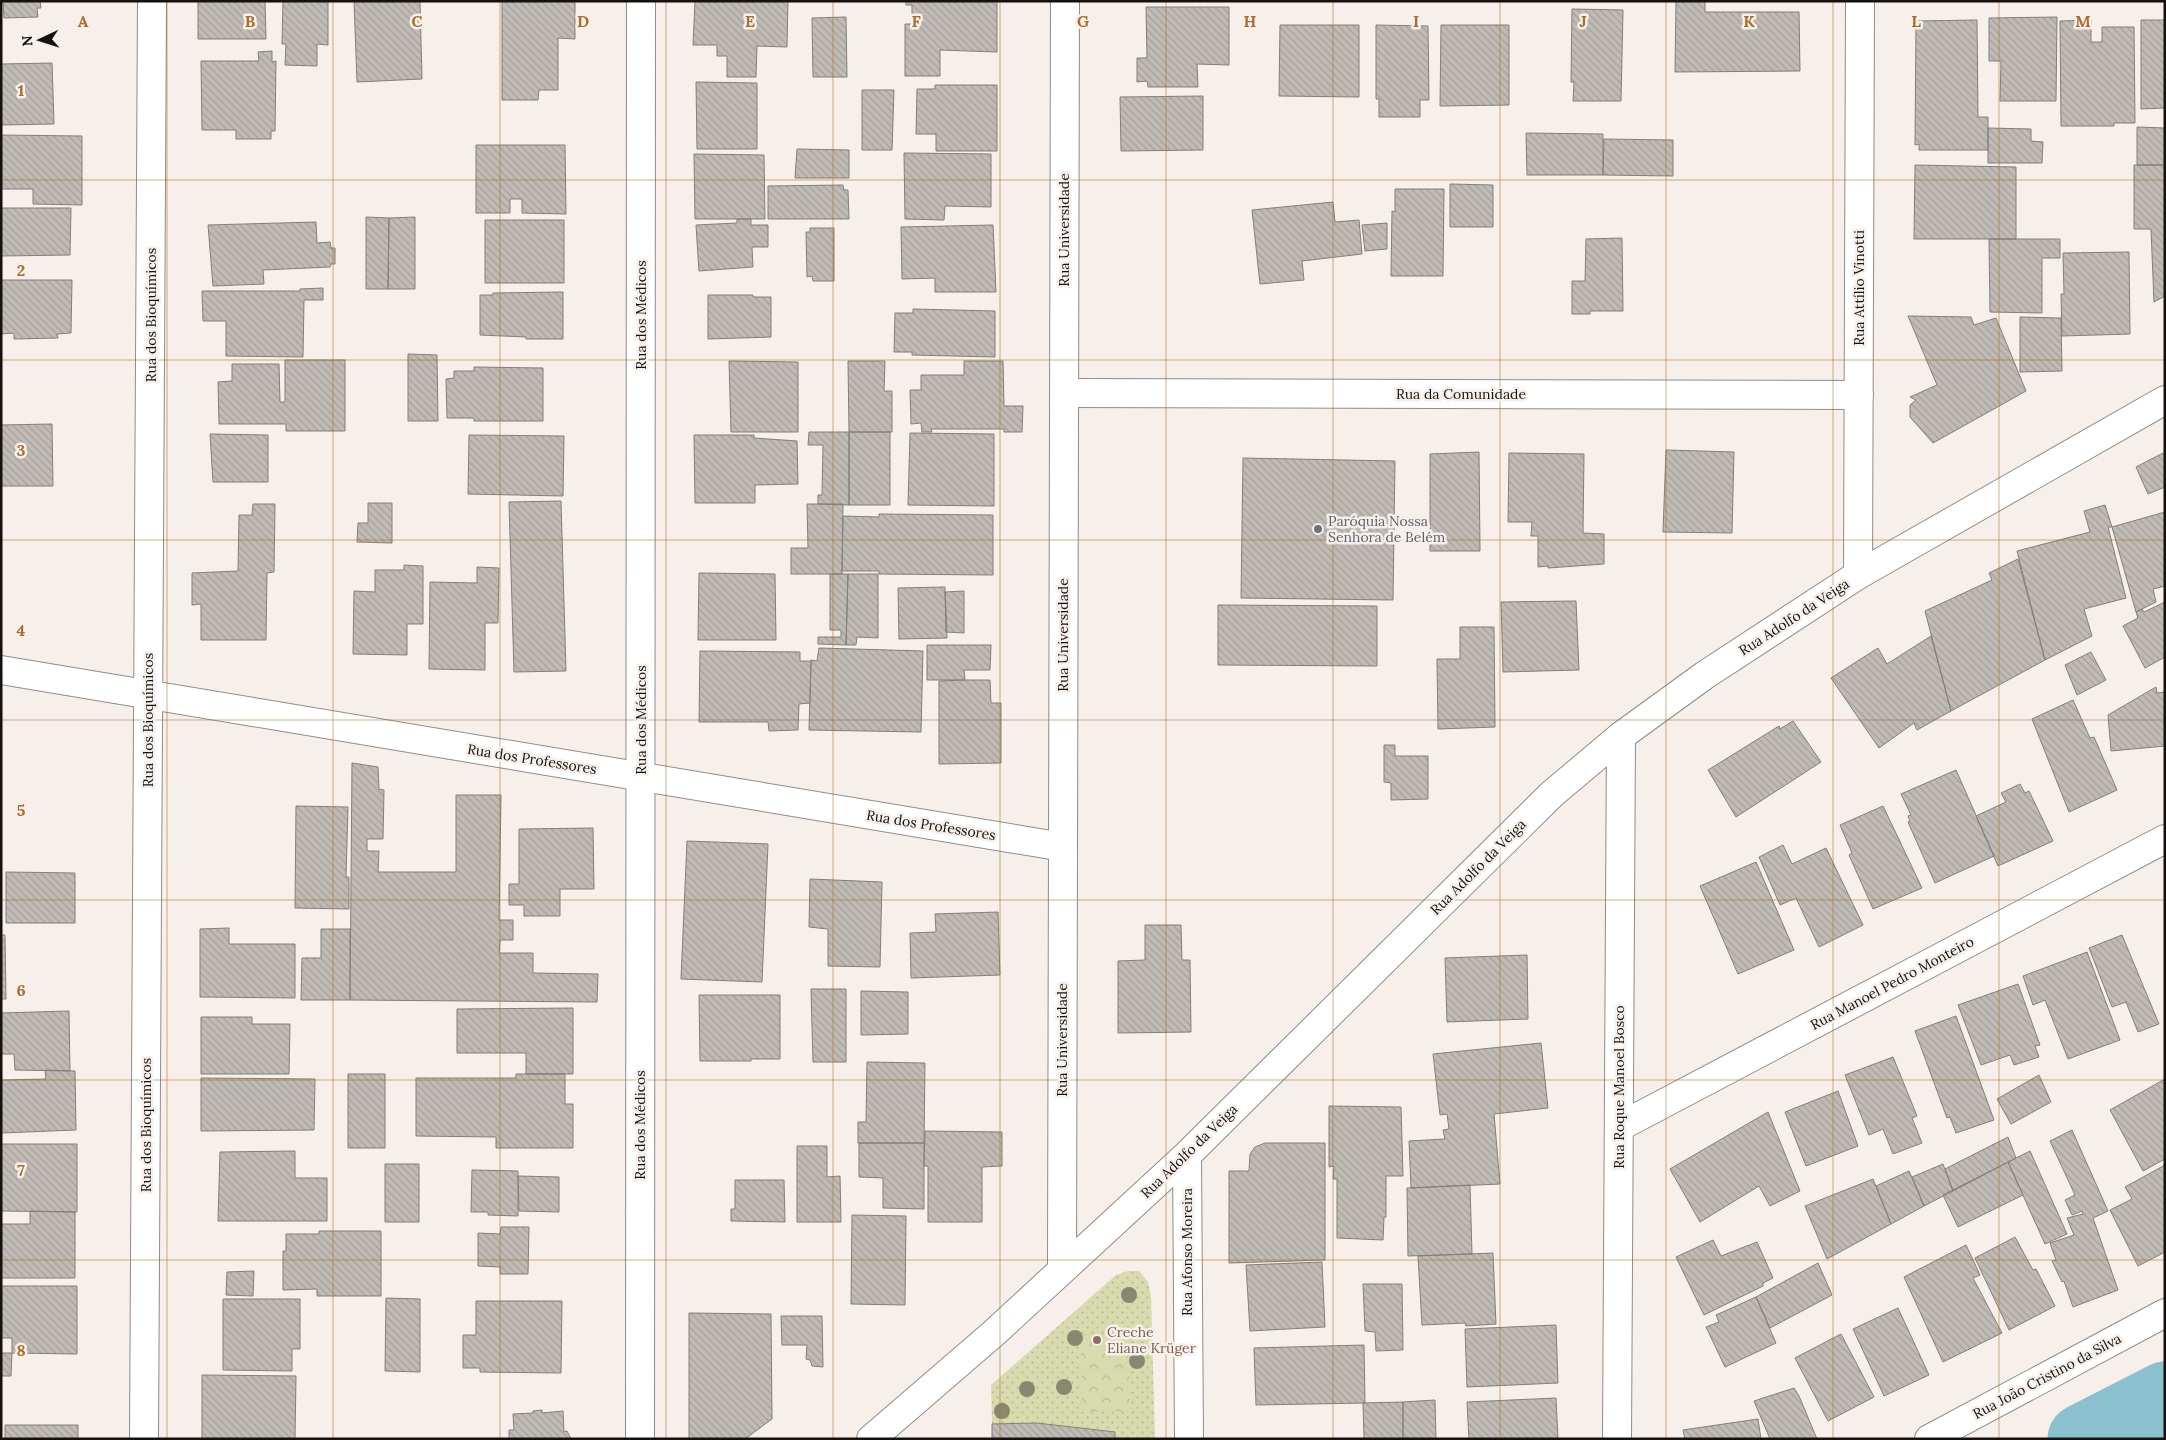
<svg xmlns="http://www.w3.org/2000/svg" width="2166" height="1440" viewBox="0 0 2166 1440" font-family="Lora,serif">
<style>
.grass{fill:url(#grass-dots)}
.park{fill:url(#park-crowns)}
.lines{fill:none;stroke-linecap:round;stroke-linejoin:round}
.river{stroke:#8bc1cf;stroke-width:71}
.building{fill:url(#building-back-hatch);stroke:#847f78}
.minor-casing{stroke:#938c86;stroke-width:30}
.tertiary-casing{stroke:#938c86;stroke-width:30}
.minor{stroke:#fff;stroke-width:28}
.tertiary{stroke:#fff;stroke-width:28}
.tree{fill:#8a8771}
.grid{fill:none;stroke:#a76e2d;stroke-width:1;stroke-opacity:0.55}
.worship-dot{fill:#6b7280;stroke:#f7efe9;stroke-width:2}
.education-dot{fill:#8d6e63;stroke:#f7efe9;stroke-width:2}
.labels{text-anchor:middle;stroke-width:5;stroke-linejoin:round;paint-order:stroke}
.street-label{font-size:14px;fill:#14110f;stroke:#f7efe9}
.worship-label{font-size:14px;fill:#5b616d;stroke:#f7efe9;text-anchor:start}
.education-label{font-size:14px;fill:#785e54;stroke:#f7efe9;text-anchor:start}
.grid-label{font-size:16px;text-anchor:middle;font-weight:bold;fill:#a76e2d;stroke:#f7efe9;stroke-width:5;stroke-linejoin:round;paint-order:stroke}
</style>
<defs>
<pattern id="grass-dots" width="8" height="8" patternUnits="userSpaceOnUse" patternTransform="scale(1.25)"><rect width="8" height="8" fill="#d8dbae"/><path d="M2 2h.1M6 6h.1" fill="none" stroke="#b8bb94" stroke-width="1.8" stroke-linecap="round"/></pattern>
<pattern id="park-crowns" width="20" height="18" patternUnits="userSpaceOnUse" patternTransform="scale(1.25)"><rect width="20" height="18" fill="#d8dbae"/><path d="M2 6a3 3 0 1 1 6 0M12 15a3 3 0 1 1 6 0" fill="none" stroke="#b8bb94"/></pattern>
<pattern id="building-back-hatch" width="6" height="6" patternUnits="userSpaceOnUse" patternTransform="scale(1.25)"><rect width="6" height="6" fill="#c0bbb4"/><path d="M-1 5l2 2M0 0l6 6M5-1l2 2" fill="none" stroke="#a4a09a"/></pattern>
</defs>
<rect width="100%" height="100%" fill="#f7efe9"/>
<path class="grass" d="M1128 1271H1139L1148 1282 1151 1296 1155 1439H1115L1114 1432 1037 1423 992 1424 991 1385 1116 1275Z"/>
<path class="park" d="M1128 1333 1130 1411 1082 1412 1081 1334Z"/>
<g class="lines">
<path class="river" d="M2083 1439 2165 1397"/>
</g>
<path class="building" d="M3 1H40L41 8H37L38 17 4 18Z
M198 1H265L266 39H198Z
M283 1H328V45L317 44V66L285 65 286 44H282Z
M354 1H420L422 79 357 82Z
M502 1H575V39L558 38V90H539L538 100H502Z
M695 1H788L787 47 757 46 756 77H727V56H717V45H693Z
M906 1H997V52L940 50V76H905V24H912V5H906Z
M1676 1H1705V12H1799L1800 71 1675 72Z
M1146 7H1229V65L1197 64 1198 87H1148L1147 81 1137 82V58H1147Z
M1572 9 1623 10 1621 101H1573L1574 82H1571Z
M846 17 847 77H813L812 18Z
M2057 17 2056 101H2000L2001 61H1989V18Z
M1977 20 1978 117H1988V150H1919V144L1915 145 1916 21Z
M2091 20V42H2102V27H2134L2135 123H2114V126H2061L2060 21Z
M2141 20H2165V108L2141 109Z
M1280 25H1359V97L1279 96Z
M1376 25 1428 26 1429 100H1420V117H1379V99H1376Z
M1441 25H1509V105L1440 106Z
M272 51V62L276 61 275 131H271V139H236V130H202L201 61H259L258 52Z
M52 63 54 124 1 125V64Z
M696 82 757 83V149H697Z
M935 85H997V151H936V134H916L917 89H935Z
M862 90H894L892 150H862Z
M1203 96V150L1121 151 1120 97Z
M2137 127 2165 128V165H2137Z
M1988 128 2031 129V141L2043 142 2042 163H1988Z
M1526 133 1603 134V175H1527Z
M1 135 82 136V205L33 204V189H1Z
M1604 139 1673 140V176L1603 175Z
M476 145H565L566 214 522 213V199H510V213H476Z
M797 149 849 150V178H795Z
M904 153 991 154V207L945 206 944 220 905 219Z
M694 154 764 155 765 219H695Z
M1915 165 2016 167V239H1914Z
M2134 165H2165V296L2154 302 2151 229H2134Z
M1450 184 1493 185V227H1450Z
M843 185 844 190H848L849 219H768V186Z
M1395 189H1444L1443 276H1391L1392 211 1395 212Z
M1333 202 1335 222 1359 220 1362 254 1302 261 1304 280 1260 284 1252 210Z
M1 208H71L70 255 1 256Z
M366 217 389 218 388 289H366Z
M415 217V289H388L389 218Z
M737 219H751V225H768V247H752L753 267 699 271 696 225 737 223Z
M485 220H564V283H485Z
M316 222 317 243 330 242 331 248H335V264H331L330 267 263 270 264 284 213 286 208 225Z
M1387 223V249L1365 251 1362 225Z
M993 225 996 292H935V278L902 279 901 227Z
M810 228H834V281H813L812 276 807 277 806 232H810Z
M1622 238 1623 311H1590V314H1572V281H1585L1586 239Z
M1989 239H2060V258H2042V313L1990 312Z
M2129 252 2130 334 2062 336 2061 294H2064L2063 253Z
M1 280H72L71 333 57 334 58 338 14 339V333L1 334Z
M323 288V300H304L303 357 226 356V321H203L202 291H300V289Z
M563 292V339H526V337L480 335V295H493V293Z
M708 295H753V297H771V337L708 339Z
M913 309 995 311V357L912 355V352H894L895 313H913Z
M1908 316 1971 317 1974 325 1996 318 2026 391 1933 443 1910 417V405L1916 400 1910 397 1937 385Z
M2020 317 2061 318 2062 371 2020 372Z
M408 354 437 355 438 421H408Z
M285 360H345V431H286V424H219L218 382 232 381V364H279L280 402H285Z
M729 361 798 362V432H731Z
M848 361H885L884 391H892V432H849Z
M964 361H1003L1004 406H1023L1022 432H1004V429H931L932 432H922L921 423 911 424 910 390H921V375H964Z
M474 367 543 368V421H474V418H447L446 379 454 378V371H474Z
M52 424 53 486H1V425Z
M809 432H849V505L818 504V495H822L823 445H808Z
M849 432H890V505H849Z
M910 433 994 434V506L908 505Z
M210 434 268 435V482H213Z
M469 435 564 436 563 496 468 494Z
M694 435H754V438L797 441 798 484 755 485V503H695Z
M1666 450 1734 452 1732 533 1663 532Z
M1479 452 1480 551H1430V454Z
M1509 453 1584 454 1583 533 1604 534V564L1548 568V566L1538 567V536H1531L1532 522H1508Z
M2163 453 2165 458V487L2148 494 2136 467Z
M1243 458 1395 461 1393 600 1241 598Z
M561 501 566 671 514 672 509 502Z
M368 503H392V543L357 542 358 523H368Z
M253 504H275L274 572 267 573 266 640H201V604L192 605V573L238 571 239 515H252Z
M807 504H843L842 574H791V548H808Z
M2105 505 2112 527H2108L2126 598 2084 609 2092 636 2045 660 2017 551 2090 532 2084 511Z
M2165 512V586L2153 589 2156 602 2136 612 2112 527Z
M879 514 993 515V575L879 574V571H842L843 516 879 517Z
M2018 559 2045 660 1951 711 1925 611 1992 580 1989 573Z
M404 565 423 566V624H407V655L353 654 354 591 375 592V570H404Z
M477 567 499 568 498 623H485V670L429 669 430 582 477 583Z
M699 573 775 574 776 640H698Z
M830 574H848L846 645 818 644V637H841V630H830Z
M848 574H878V638L857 637 856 645H846Z
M945 587 947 638 899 639 898 588Z
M964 591V633L946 632 945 592Z
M1576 601 1579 670 1503 672 1501 602Z
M2165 602V657L2145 668 2123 626 2138 618 2136 612 2142 609 2144 612Z
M1218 605 1377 606V666L1218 665Z
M1460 627H1494L1495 727 1438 729 1437 659H1460Z
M1931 636 1951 711 1917 730 1914 723 1879 748 1831 678 1878 648 1887 664Z
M927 645H991L990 670H964L965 680H927Z
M819 648 923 651 921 732 809 730 811 660 817 661Z
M700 651 800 652V661H811L810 703 799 704 798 730 769 731 768 722H699Z
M2091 652 2106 680 2077 695 2065 665Z
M965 680H990L991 703H1001V763L939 764V681Z
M2156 687 2157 693 2165 692V746L2111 751 2108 715Z
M2073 700 2090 738 2094 737 2117 790 2069 812 2032 719Z
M1793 721 1821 762 1736 817 1708 770 1779 726 1780 729Z
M1384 745H1395V756H1428V799L1391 800V783L1384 782Z
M352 763 378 767 379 789 384 790 383 839H367V851H379L378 872H456V795H501L499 920H513V940H500L499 953H533V973L598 974 597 1002 350 1000Z
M1956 770 1994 856 1935 883 1908 822 1910 821 1908 816 1911 815 1901 794Z
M2020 784 2025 793 2029 791 2053 841 1998 866 1976 816 2006 802 2001 793Z
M296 806 348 807 346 877H349V909L295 908Z
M1883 806 1922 888 1873 909 1849 855 1852 853 1840 825Z
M593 828 594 889H560V916H524V905H509V884H519V829Z
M687 841 768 844 762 982 681 979Z
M1783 845 1792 864 1826 848 1863 925 1819 947 1796 898 1780 905 1759 857Z
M1756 862 1794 950 1738 974 1700 886Z
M6 872 75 873V923H6Z
M810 879 882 882 880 967 828 966V929L809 927Z
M998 912 1000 975 911 978 910 933 936 932 935 914Z
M1145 925H1181L1182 960H1190L1191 1032 1118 1033V961L1145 960Z
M229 928V944H295V998L200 997V929Z
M321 929H350V1000H301L302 958H321Z
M1 935H5L6 999H1Z
M2122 935 2159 1024 2138 1032 2126 1002 2112 1007 2089 948Z
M2087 952 2120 1040 2068 1059 2045 1000 2033 1005 2023 976Z
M1527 955 1528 1019 1447 1022 1445 958Z
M2018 984 2040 1045 2035 1046 2039 1057 2014 1065 2010 1055 1981 1065 1958 1005Z
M811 989H846V1062H813Z
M861 991 908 992V1034L861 1035Z
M699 995H780V1059H751V1061H700Z
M573 1008V1074H526V1053H457V1009Z
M69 1011 70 1071 15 1070 14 1054H1V1013Z
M1956 1016 1994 1120 1956 1133 1950 1117 1947 1118 1915 1031Z
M201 1017H252V1024H290L289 1074H201Z
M1541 1043 1548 1108 1494 1114 1500 1184 1411 1188 1409 1141 1445 1139 1443 1130 1449 1129 1447 1114 1440 1115 1433 1054Z
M1893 1057 1917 1116 1912 1118 1922 1143 1893 1154 1883 1129 1869 1135 1845 1075Z
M867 1062 925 1063 924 1143H858V1122H866Z
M45 1070 75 1071 76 1130 1 1133V1080L46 1079Z
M348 1074H385V1148H348Z
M516 1074H565V1104H573V1148H496V1137L416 1136V1078H516Z
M2039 1075 2051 1102 2011 1124 1997 1099Z
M201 1078 315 1079 314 1130 201 1131Z
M2165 1079V1159L2143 1171 2110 1110Z
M1838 1091 1858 1146 1806 1166 1785 1112Z
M1329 1106 1401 1107 1403 1176H1386V1217H1384L1383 1240 1337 1238V1179H1333L1334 1166 1329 1167Z
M1768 1112 1800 1191 1770 1206 1759 1186 1700 1222 1670 1169Z
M2072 1130 2108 1211 2093 1218 2118 1290 2073 1307 2064 1281 2062 1282 2052 1261 2056 1260 2050 1243 2074 1235 2067 1218 2083 1214 2082 1211 2072 1215 2065 1200 2075 1195 2050 1141Z
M925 1131 1002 1132V1166L982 1167V1222H928V1166H924Z
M2008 1137 2016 1158 1953 1191 1945 1169Z
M859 1143H924V1209L883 1208V1178L859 1177Z
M1265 1143H1325V1260L1229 1263V1171H1249L1250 1154 1255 1147Z
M1 1144H77V1212L1 1211Z
M797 1146H827V1177L840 1176 841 1222H797Z
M295 1151V1178H327V1221H218L220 1152Z
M2030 1151 2067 1234 2045 1244 2008 1162Z
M2008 1162 2023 1195 1958 1227 1943 1195Z
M385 1164H419V1222H385Z
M1943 1164 1953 1191 1924 1206 1912 1177Z
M2165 1165V1252L2138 1266 2110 1210 2132 1199 2125 1187Z
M472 1170 518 1171V1216L488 1215V1212H471Z
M1909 1171 1924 1206 1891 1224 1876 1186Z
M518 1176 559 1177V1212L519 1211Z
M1873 1179 1891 1224 1827 1259 1805 1206Z
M735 1180H784L785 1222 731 1221V1209H735Z
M1470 1185 1472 1254 1408 1256 1407 1188Z
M30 1211 75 1212V1278H1V1224H30Z
M852 1215 906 1216 905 1305 851 1304Z
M501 1227H529L528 1274H500V1267L478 1266V1233L500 1234Z
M319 1231H381V1296H317V1289L283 1290V1251H286V1234H319Z
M2015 1237 2033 1270 2036 1269 2055 1306 2009 1330 1975 1258Z
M1713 1240 1721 1256 1757 1242 1773 1278 1763 1283V1286L1704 1315 1676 1257Z
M1966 1245 1980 1275 1973 1278 2002 1333 1943 1362 1904 1277Z
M1493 1253 1496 1324 1466 1326 1465 1323 1422 1325 1418 1256Z
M1322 1262 1325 1327 1250 1331 1246 1265Z
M1818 1263 1832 1295 1770 1328 1756 1297Z
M254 1271 253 1296 226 1295 227 1272Z
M1363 1284H1402L1403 1350 1376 1351 1375 1332 1365 1331Z
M1 1286H77V1354L12 1353V1338H1Z
M1756 1297 1776 1343 1725 1367 1706 1327 1719 1322 1716 1315Z
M386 1298 420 1299V1372L385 1371Z
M223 1299H300V1349H292V1371L223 1370Z
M476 1301H562L561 1373 480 1372V1368H463V1335H476Z
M1898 1308 1929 1375 1884 1396 1853 1329Z
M689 1313 771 1314 772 1419 745 1439H689Z
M781 1316H822L823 1367 812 1366 810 1360 806 1359 807 1345H782Z
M1556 1325 1558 1383 1467 1387 1465 1329Z
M1841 1334 1874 1397 1828 1421 1795 1358Z
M1364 1345 1365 1403 1256 1405 1254 1348Z
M1 1353H12L11 1376H1Z
M202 1375 296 1376 295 1439H202Z
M1794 1388 1799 1396 1817 1439H1770L1754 1401Z
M1556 1398 1558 1439H1469L1467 1402Z
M1435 1400 1436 1439H1403V1402Z
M1403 1402V1439H1364L1363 1403Z
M542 1410V1413L563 1411 564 1432 567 1431 571 1439H509V1430H514L513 1414 533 1413V1411Z
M1758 1419 1761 1439H1685L1683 1430Z
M1037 1423 1115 1432V1439H992V1424Z
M5 1425H78V1439H5Z"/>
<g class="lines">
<defs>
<path id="minor" d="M1064 393 1859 395
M1 670 1063 847
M1619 1127 2165 839
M144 1439 152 1
M640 1439 641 1
M1617 1439 1621 736
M1929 1439 2165 1313"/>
<path id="tertiary" d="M1858 575 1860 1
M1187 1155 1189 1439
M1062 1269 1065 1
M871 1439 994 1333 1187 1155 1552 794 1621 736 1705 675 1858 575 2165 400"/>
</defs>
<use href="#minor" class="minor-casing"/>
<use href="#tertiary" class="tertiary-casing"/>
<use href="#minor" class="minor"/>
<use href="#tertiary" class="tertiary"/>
</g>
<g class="tree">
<circle cx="1129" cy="1295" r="8"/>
<circle cx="1075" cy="1338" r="8"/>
<circle cx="1137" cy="1361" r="8"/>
<circle cx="1064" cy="1387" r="8"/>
<circle cx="1027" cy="1389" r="8"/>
<circle cx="1002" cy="1411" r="8"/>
</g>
<path class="grid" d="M167 1V1439M333 1V1439M500 1V1439M666 1V1439M833 1V1439M1000 1V1439M1166 1V1439M1333 1V1439M1500 1V1439M1666 1V1439M1833 1V1439M1999 1V1439M1 180H2165M1 360H2165M1 540H2165M1 720H2165M1 900H2165M1 1080H2165M1 1260H2165"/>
<circle class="worship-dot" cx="1318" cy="529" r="5"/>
<circle class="education-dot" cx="1097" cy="1340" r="5"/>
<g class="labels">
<g class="street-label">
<text transform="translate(1064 230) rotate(-90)" y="5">Rua Universidade</text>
<text transform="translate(1859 288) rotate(-90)" y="5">Rua Attílio Vinotti</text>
<text transform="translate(151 315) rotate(-90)" y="5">Rua dos Bioquímicos</text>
<text transform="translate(641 315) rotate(-90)" y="5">Rua dos Médicos</text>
<text x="1461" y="399">Rua da Comunidade</text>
<text transform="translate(1794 617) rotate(-33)" y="5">Rua Adolfo da Veiga</text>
<text transform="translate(1063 635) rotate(-90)" y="5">Rua Universidade</text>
<text transform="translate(148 720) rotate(-90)" y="5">Rua dos Bioquímicos</text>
<text transform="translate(641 720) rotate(-90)" y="5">Rua dos Médicos</text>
<text transform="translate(532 759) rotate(9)" y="5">Rua dos Professores</text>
<text transform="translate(931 825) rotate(9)" y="5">Rua dos Professores</text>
<text transform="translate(1478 867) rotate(-45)" y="5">Rua Adolfo da Veiga</text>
<text transform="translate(1892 983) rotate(-28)" y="5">Rua Manoel Pedro Monteiro</text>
<text transform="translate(1062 1040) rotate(-90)" y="5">Rua Universidade</text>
<text transform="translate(1619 1087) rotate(-90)" y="5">Rua Roque Manoel Bosco</text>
<text transform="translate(146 1125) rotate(-90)" y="5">Rua dos Bioquímicos</text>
<text transform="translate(640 1125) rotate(-90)" y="5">Rua dos Médicos</text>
<text transform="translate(1189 1151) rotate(-44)" y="5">Rua Adolfo da Veiga</text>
<text transform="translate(1187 1252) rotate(-90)" y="5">Rua Afonso Moreira</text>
<text transform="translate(2047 1376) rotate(-28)" y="5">Rua João Cristino da Silva</text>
</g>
<g class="worship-label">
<text x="1328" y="526">Paróquia Nossa<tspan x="1328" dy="16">Senhora de Belém</tspan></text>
</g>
<g class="education-label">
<text x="1107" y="1337">Creche<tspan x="1107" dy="16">Eliane Krüger</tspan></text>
</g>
</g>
<g class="grid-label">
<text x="83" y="27">A</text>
<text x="250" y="27">B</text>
<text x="417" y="27">C</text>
<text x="583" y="27">D</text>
<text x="750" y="27">E</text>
<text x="916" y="27">F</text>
<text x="1083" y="27">G</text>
<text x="1250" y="27">H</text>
<text x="1416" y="27">I</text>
<text x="1583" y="27">J</text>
<text x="1749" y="27">K</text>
<text x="1916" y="27">L</text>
<text x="2083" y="27">M</text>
<text x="21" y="96">1</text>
<text x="21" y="276">2</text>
<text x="21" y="456">3</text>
<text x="21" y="636">4</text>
<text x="21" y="816">5</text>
<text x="21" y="996">6</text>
<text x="21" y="1176">7</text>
<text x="21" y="1356">8</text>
</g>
<rect width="2166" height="1440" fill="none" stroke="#14110f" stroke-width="5"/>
<g transform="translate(40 40) rotate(266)" stroke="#f7efe9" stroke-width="4" paint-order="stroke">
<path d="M0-4L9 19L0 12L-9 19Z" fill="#14110f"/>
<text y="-8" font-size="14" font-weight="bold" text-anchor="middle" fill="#14110f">N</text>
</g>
</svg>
